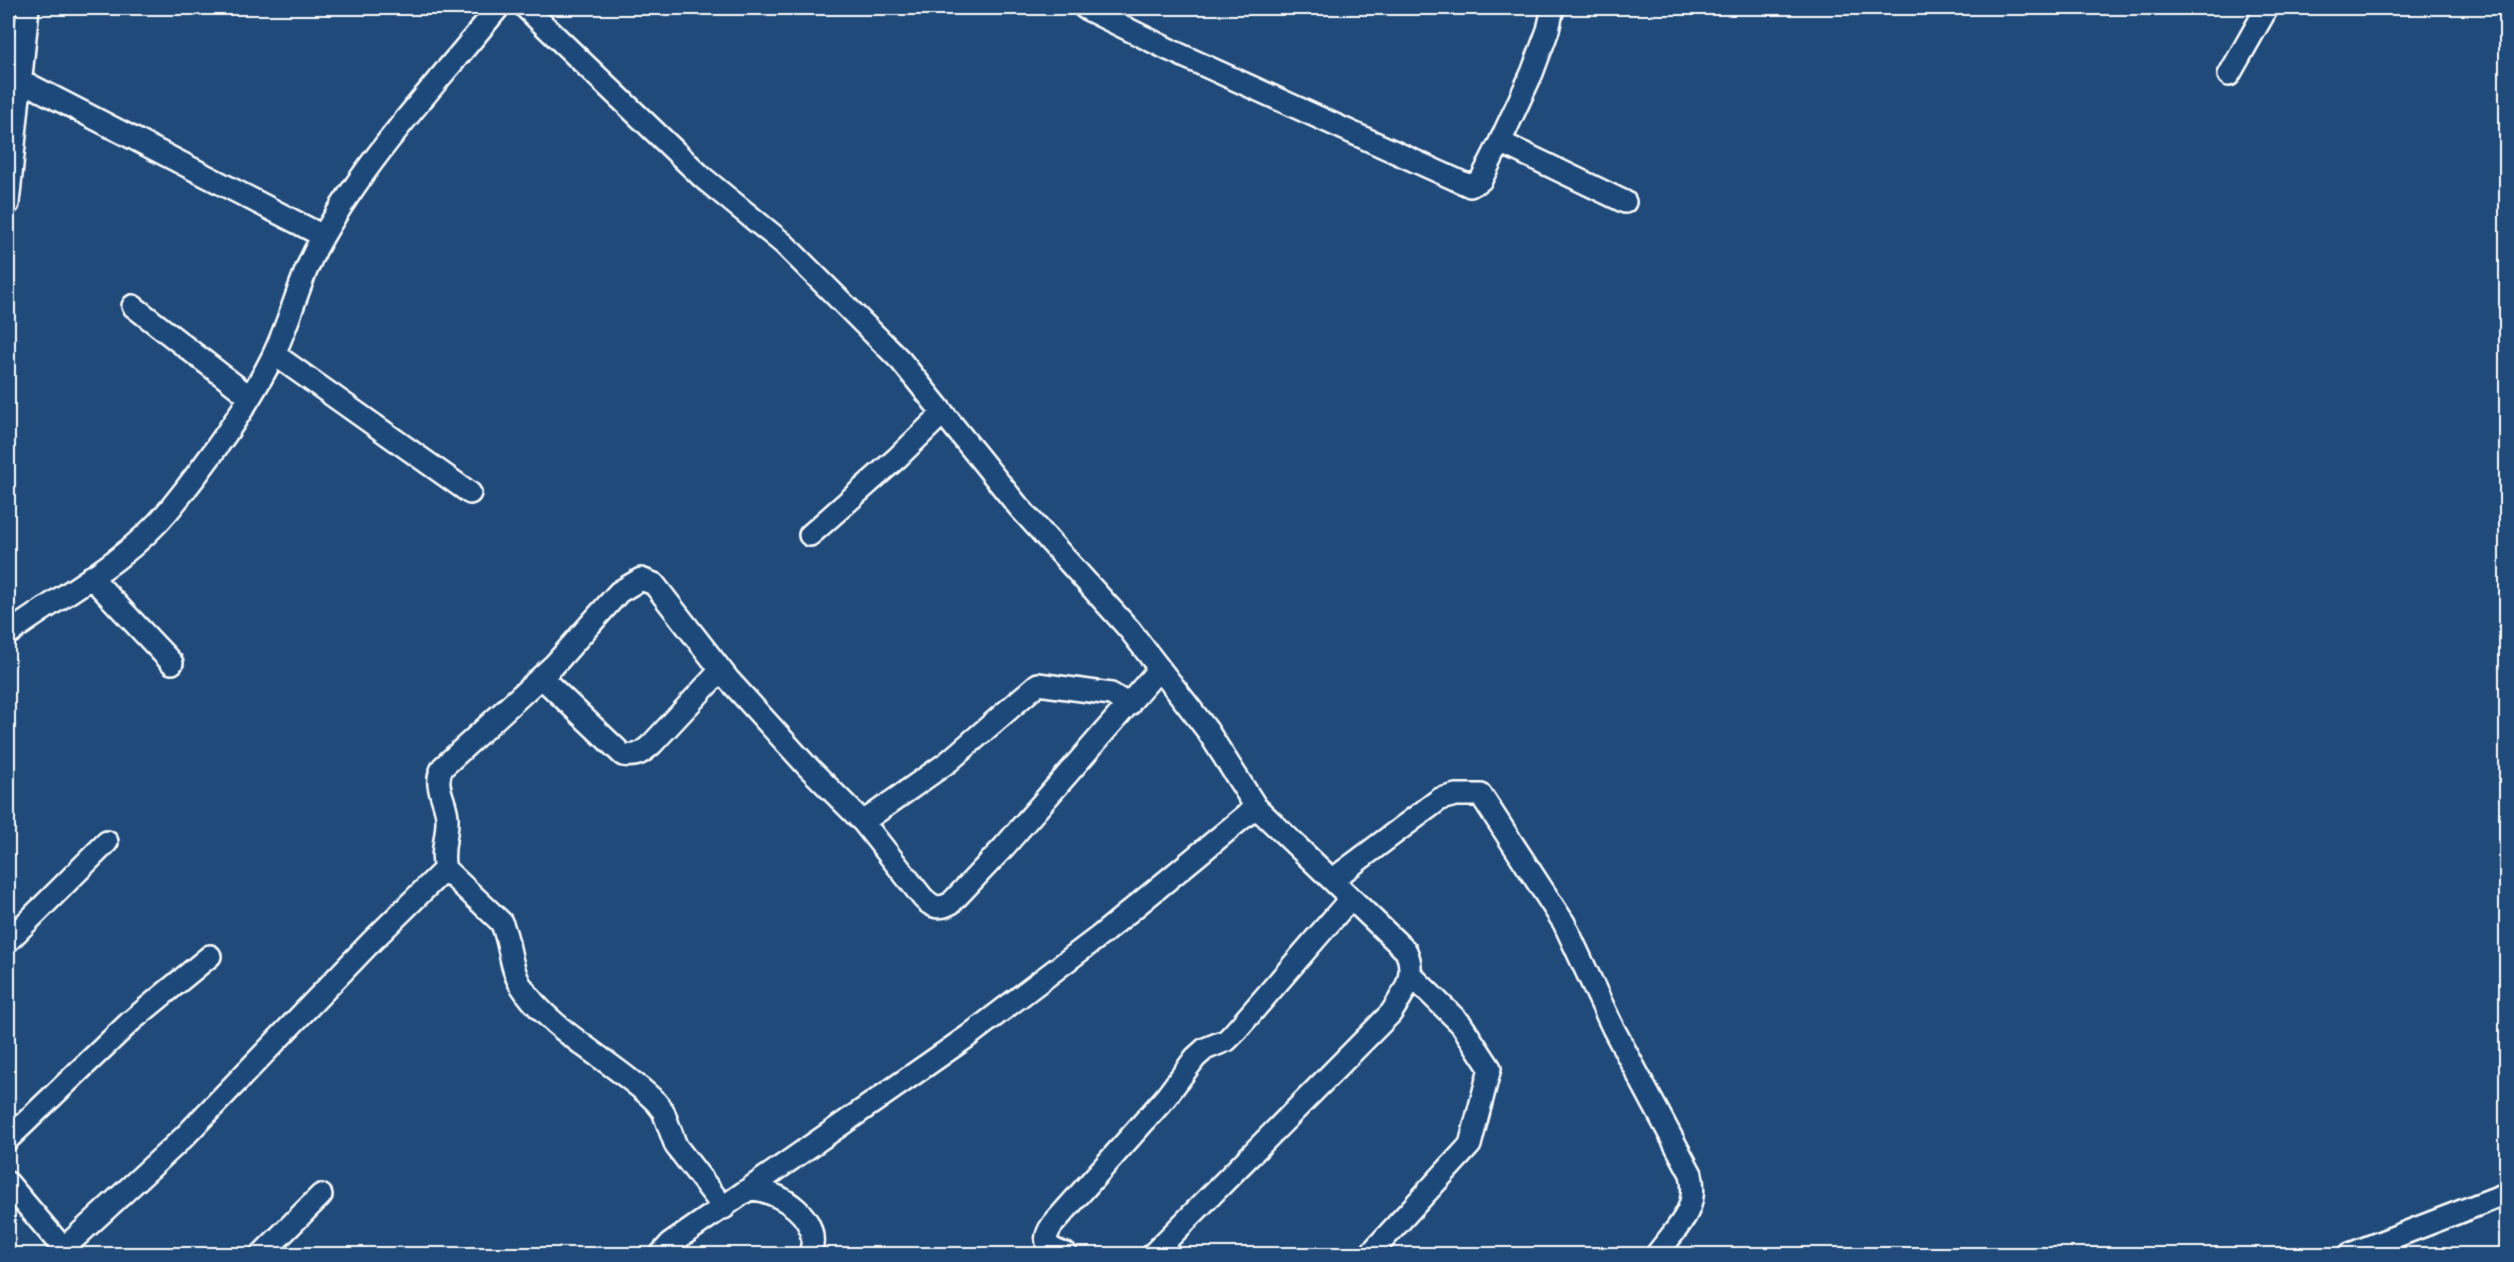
<svg xmlns="http://www.w3.org/2000/svg" width="2514" height="1262" viewBox="0 0 2514 1262" font-family="Sriracha,sans-serif">
<style>
.lines{fill:none;stroke-linecap:round;stroke-linejoin:round}
.minor-casing{stroke:#fff;stroke-width:26}
.minor{stroke:#1f4a7a;stroke-width:21}
</style>
<rect width="100%" height="100%" fill="#1f4a7a"/>
<filter id="ink" filterUnits="userSpaceOnUse"><feTurbulence type="fractalNoise" baseFrequency=".0167" numOctaves="2"/><feDisplacementMap in="SourceGraphic" scale="12" xChannelSelector="R" yChannelSelector="G"/><feConvolveMatrix kernelMatrix="1 2 1 2 8 2 1 2 1" color-interpolation-filters="sRGB"/></filter>
<g filter="url(#ink)">
<g class="lines">
<defs>
<path id="minor" d="M526 8 702 177 784 244 901 361 1018 506 1129 629 1207 730 1256 807 1101 935 967 1037 670 1244 661 1254
M1085 8 1170 50 1470 186 1481 180 1500 142 1532 73 1548 30 1553 8
M2229 75 2267 8
M20 80 323 236
M1500 142 1625 202
M8 204 28 8
M133 306 250 397
M274 354 470 493
M810 535 897 458 943 413
M91 577 172 663
M8 634C62 594 125 563 169 510 204 467 249 405 273 356 292 317 300 275 322 238 369 155 438 82 498 8
M541 677 623 755C637 757 642 753 652 744L721 670
M863 822 923 898C932 907 939 910 951 903L1003 848 1159 669
M445 869 501 922C511 942 509 965 520 984 549 1031 617 1063 656 1102L663 1111 676 1146 724 1208
M1332 880 1440 799 1456 795H1481L1564 923 1613 1028 1691 1174C1699 1210 1677 1227 1657 1254
M8 941 107 842
M8 1139 130 1022 210 956
M8 1183 68 1254
M750 1188C780 1192 823 1217 810 1254
M63 1249 184 1137 371 942 445 869C440 851 448 836 447 817 446 799 432 785 443 767L555 664 619 592 641 579 654 584 728 679 806 765 863 822 948 762 1038 684 1111 694 1129 705
M262 1254 321 1195
M1066 1254C1047 1248 1040 1242 1053 1224L1166 1097 1195 1058 1205 1049 1227 1040 1233 1034 1351 898
M1153 1254 1391 1013C1404 993 1417 975 1406 951L1256 807
M1370 1254 1470 1145 1490 1068 1461 1024 1410 974
M2350 1254 2506 1194"/>
</defs>
<use href="#minor" class="minor-casing"/>
<use href="#minor" class="minor"/>
</g>
</g>
<rect width="2514" height="1262" fill="none" stroke="#1f4a7a" stroke-width="30"/>
<rect x="15" y="15" width="2484" height="1232" fill="none" stroke="#fff" stroke-width="2" filter="url(#ink)"/>
</svg>
